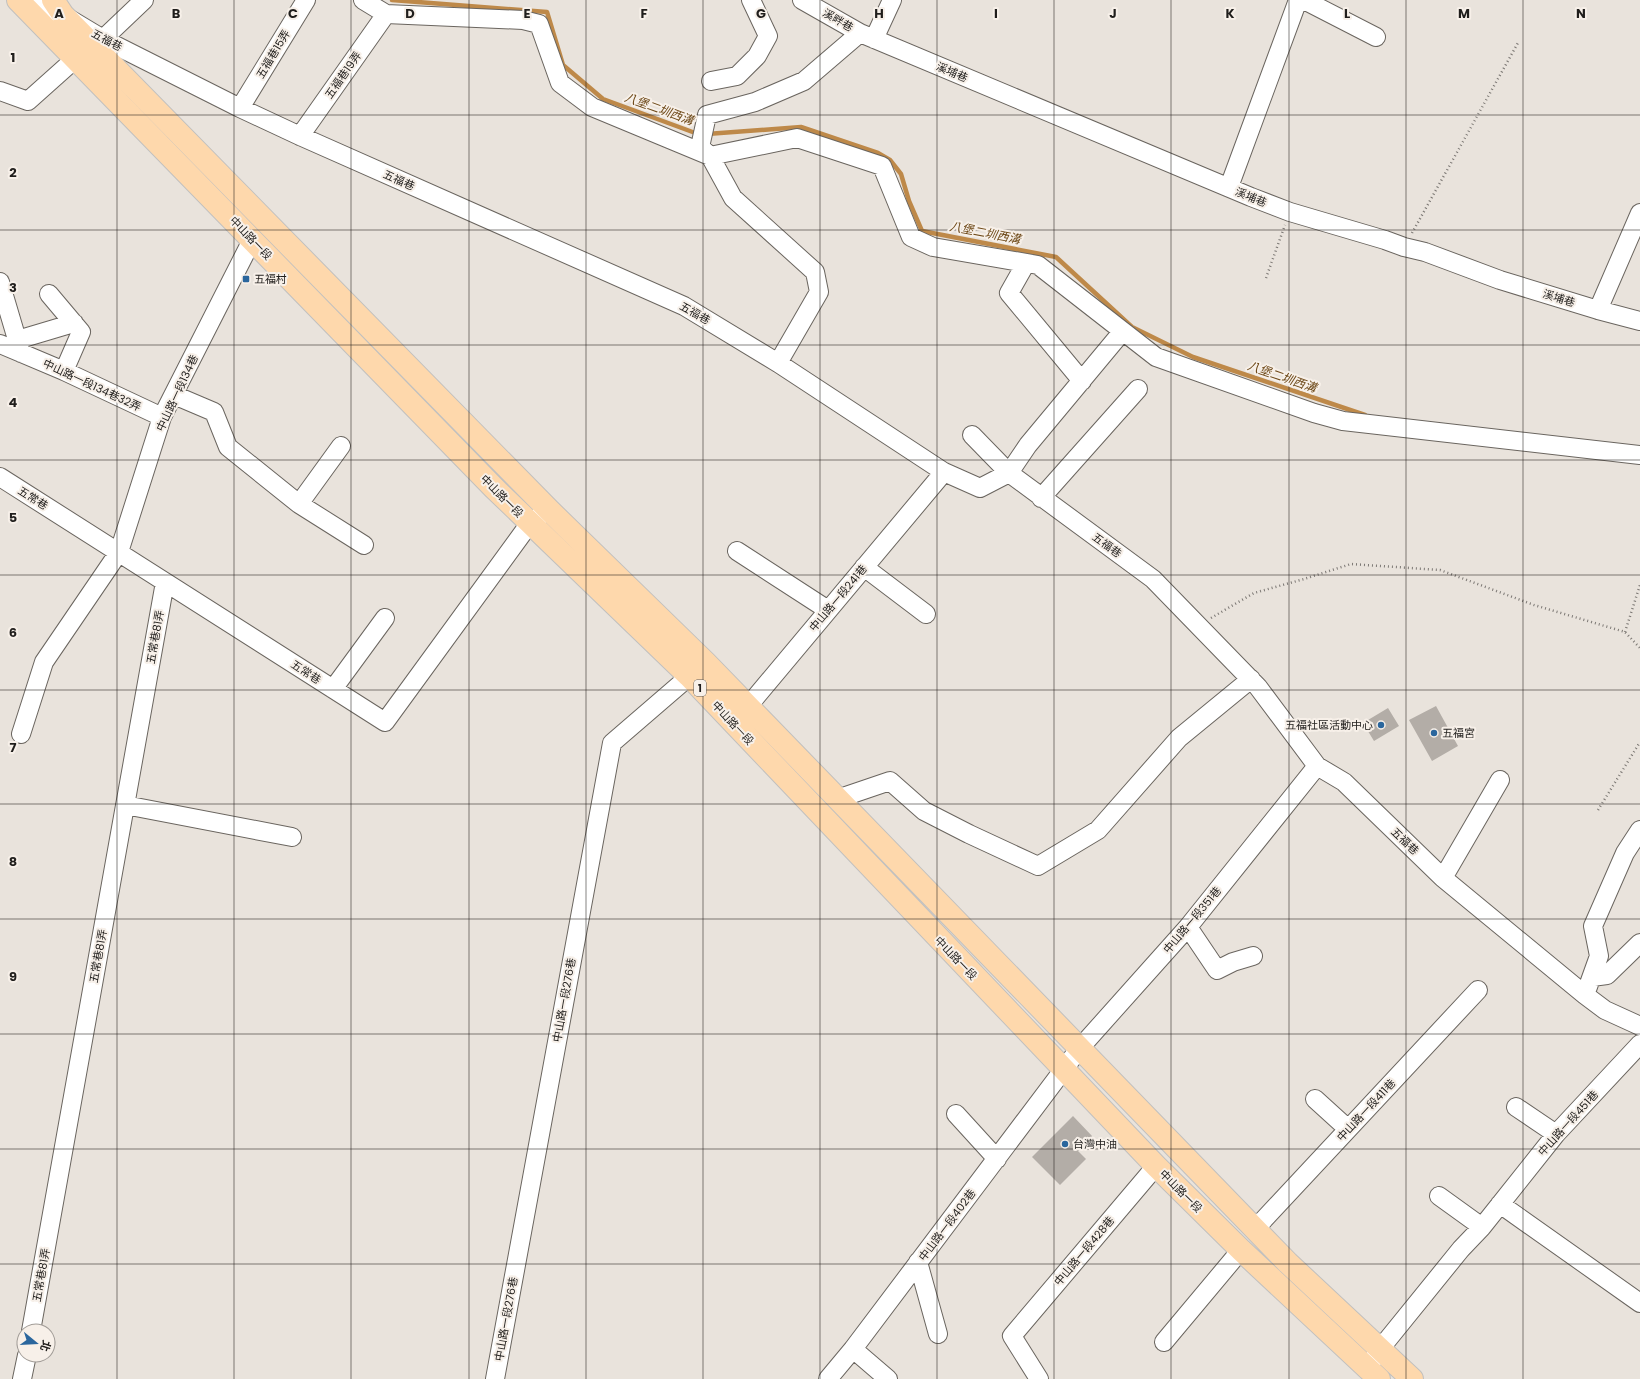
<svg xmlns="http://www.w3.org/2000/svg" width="1640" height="1379" viewBox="0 0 1640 1379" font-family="Poppins,'Noto Sans TC',sans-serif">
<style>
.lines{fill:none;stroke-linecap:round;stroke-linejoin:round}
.stream{stroke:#be8949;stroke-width:4.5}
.building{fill:#b3ada7}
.minor-casing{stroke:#6a655f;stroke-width:20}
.major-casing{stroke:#c1c0bf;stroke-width:24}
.path{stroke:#7c7874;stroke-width:2.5;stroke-dasharray:1 3;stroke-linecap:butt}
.minor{stroke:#fff;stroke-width:18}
.major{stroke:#fed8ac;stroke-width:22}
.grid{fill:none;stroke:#201e1c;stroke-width:1;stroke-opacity:0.55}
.poi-dot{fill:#2a669d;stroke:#f7f0e9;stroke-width:1.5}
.labels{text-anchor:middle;stroke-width:4;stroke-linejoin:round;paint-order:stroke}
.shield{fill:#f7f0e9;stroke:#605d5a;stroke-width:1}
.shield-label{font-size:10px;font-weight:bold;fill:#201e1c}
.street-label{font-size:11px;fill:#201e1c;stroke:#f7f0e9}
.poi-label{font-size:11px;fill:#201e1c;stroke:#f7f0e9;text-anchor:start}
.water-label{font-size:12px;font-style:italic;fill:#6d4817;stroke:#f7f0e9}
.grid-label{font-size:13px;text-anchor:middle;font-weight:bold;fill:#201e1c;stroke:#f7f0e9;stroke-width:4;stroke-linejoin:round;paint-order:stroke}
</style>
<rect width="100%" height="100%" fill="#e9e3dc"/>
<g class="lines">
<path class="stream" d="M392 0 547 12 563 65 603 99 698 134
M707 134 801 127 878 153 890 160 901 174 909 201 922 231 1056 257 1132 327 1193 357 1365 415"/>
</g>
<path class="building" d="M1436 706 1458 746 1432 761 1409 720Z
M1388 708 1399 726 1374 741 1363 723Z
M1073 1116 1092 1136 1078 1151 1086 1159 1060 1185 1032 1157Z"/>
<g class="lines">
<defs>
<path id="minor" d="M19 0 63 15 103 39 240 108 300 136 684 306 778 363 944 472 980 488 1009 473 1153 579 1258 687 1317 766 1344 782 1443 878 1585 995 1605 1010 1640 1026
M363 0 386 14 523 20 539 24 560 83 592 107 710 156 797 138 882 166 911 237 933 247 1038 265 1156 357 1314 413 1343 421 1640 455
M802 0 860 33 1251 197 1290 212 1385 240 1404 247 1425 252 1500 280 1598 310 1640 321
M1304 0 1376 37
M103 39 144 0
M874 39 892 0
M711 81 737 76 757 56 768 36 751 0
M0 91 28 101 75 59
M240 108 306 0
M300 136 386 14
M1229 187 1298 0
M1026 263 1009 293 1082 381
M0 282 21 353
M49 294 81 332 64 371
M1598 310 1640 213
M17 340 74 323
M0 344 64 371 162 417
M778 363 819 292 815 272 733 198 710 156 700 147 707 115 755 102 804 81 860 33
M174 395 214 412 228 447 299 504 364 545
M972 435 1009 473 1028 445 1122 332
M0 477 385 722 530 523 541 515
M1041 498 1138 389
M299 504 341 446
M737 551 828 610
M864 567 926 614
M333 689 385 618
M739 717 944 472
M21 734 44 662 119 552 162 417 252 240
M837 799 890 781 924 811 969 834 1038 866 1098 830 1179 738 1251 679
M125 805 292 837
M1443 878 1500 780
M1188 927 1217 970 1233 962 1253 956
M1592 977 1607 975 1640 943
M1585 995 1599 956 1593 926 1625 853 1640 830
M1315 1099 1348 1129
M1516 1107 1556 1134
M956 1114 997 1159
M1439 1196 1482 1227
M1500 1204 1640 1303
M1255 1229 1478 990
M918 1262 938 1334
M31 1331 165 582
M1164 1342 1241 1250
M853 1349 888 1379
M1372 1361 1380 1349 1461 1249 1482 1227 1556 1134 1640 1044
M22 1379 27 1355
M495 1379 612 743 699 668
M828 1379 853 1349 1079 1049 1188 927 1317 766
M1039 1379 1012 1336 1156 1166"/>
<path id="major" d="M18 0 494 488 689 676 1156 1166 1241 1250 1379 1379
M53 0 63 15 549 510 706 663 1288 1263 1412 1379"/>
</defs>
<use href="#minor" class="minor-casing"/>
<use href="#major" class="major-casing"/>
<path class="path" d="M1412 233 1519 41
M1266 278 1285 225
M1211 618 1254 593 1304 579 1351 564 1440 570 1534 605 1625 632 1640 648
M1625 632 1640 585
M1598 810 1640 742"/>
<use href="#minor" class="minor"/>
<use href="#major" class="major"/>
</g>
<path class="grid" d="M117 0V1379M234 0V1379M351 0V1379M469 0V1379M586 0V1379M703 0V1379M820 0V1379M937 0V1379M1054 0V1379M1171 0V1379M1289 0V1379M1406 0V1379M1523 0V1379M0 115H1640M0 230H1640M0 345H1640M0 460H1640M0 575H1640M0 690H1640M0 804H1640M0 919H1640M0 1034H1640M0 1149H1640M0 1264H1640"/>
<g class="poi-dot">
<rect x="242" y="275" width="8" height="8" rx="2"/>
<circle cx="1381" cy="725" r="4"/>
<circle cx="1434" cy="733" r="4"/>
<circle cx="1065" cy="1144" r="4"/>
</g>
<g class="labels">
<rect class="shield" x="694" y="680" width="12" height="16" rx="3"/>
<g class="shield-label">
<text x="700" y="692">1</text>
</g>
<g class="street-label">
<text transform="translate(838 20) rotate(30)" y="4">溪畔巷</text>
<text transform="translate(107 40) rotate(28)" y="4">五福巷</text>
<text transform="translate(273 54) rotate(-59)" y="4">五福巷15弄</text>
<text transform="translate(952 72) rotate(23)" y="4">溪埔巷</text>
<text transform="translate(343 75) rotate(-55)" y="4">五福巷19弄</text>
<text transform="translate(399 180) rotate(24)" y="4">五福巷</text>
<text transform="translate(1251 197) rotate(22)" y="4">溪埔巷</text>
<text transform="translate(251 238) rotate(46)" y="4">中山路一段</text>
<text transform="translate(1559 298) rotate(17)" y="4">溪埔巷</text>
<text transform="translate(695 313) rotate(29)" y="4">五福巷</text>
<text transform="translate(92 385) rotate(25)" y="4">中山路一段134巷32弄</text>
<text transform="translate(177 393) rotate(-65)" y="4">中山路一段134巷</text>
<text transform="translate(502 496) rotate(45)" y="4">中山路一段</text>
<text transform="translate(33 498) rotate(32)" y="4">五常巷</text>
<text transform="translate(1107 545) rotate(36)" y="4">五福巷</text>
<text transform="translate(838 598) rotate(-50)" y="4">中山路一段241巷</text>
<text transform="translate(155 637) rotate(-80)" y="4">五常巷81弄</text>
<text transform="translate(306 672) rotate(33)" y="4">五常巷</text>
<text transform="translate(733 723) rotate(47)" y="4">中山路一段</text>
<text transform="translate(1405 841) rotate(44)" y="4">五福巷</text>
<text transform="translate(1192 920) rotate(-50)" y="4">中山路一段351巷</text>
<text transform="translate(98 956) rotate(-80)" y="4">五常巷81弄</text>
<text transform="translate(956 958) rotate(46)" y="4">中山路一段</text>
<text transform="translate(564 1000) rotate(-80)" y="4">中山路一段276巷</text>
<text transform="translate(1366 1110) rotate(-47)" y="4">中山路一段411巷</text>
<text transform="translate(1568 1123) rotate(-48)" y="4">中山路一段451巷</text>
<text transform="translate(1181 1191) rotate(45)" y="4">中山路一段</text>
<text transform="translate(947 1225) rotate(-53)" y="4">中山路一段402巷</text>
<text transform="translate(1084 1251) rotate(-50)" y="4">中山路一段428巷</text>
<text transform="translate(41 1275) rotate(-80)" y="4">五常巷81弄</text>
<text transform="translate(506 1319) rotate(-80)" y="4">中山路一段276巷</text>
</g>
<g class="poi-label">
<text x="254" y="283">五福村</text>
<text x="1373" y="729" text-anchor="end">五福社區活動中心</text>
<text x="1442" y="737">五福宮</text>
<text x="1073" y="1148">台灣中油</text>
</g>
<g class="water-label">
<text transform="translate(659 109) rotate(20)" y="4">八堡二圳西溝</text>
<text transform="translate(985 233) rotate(11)" y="4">八堡二圳西溝</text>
<text transform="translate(1282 377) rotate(19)" y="4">八堡二圳西溝</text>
</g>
</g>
<g class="grid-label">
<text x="59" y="18">A</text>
<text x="176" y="18">B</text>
<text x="293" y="18">C</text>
<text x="410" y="18">D</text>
<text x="527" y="18">E</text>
<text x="644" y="18">F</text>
<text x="761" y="18">G</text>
<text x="879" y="18">H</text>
<text x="996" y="18">I</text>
<text x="1113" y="18">J</text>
<text x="1230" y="18">K</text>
<text x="1347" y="18">L</text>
<text x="1464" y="18">M</text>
<text x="1581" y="18">N</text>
<text x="13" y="62">1</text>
<text x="13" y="177">2</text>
<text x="13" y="292">3</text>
<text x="13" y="407">4</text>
<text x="13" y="522">5</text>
<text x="13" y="637">6</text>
<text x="13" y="752">7</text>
<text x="13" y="866">8</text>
<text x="13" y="981">9</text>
</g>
<g transform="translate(36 1343) rotate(108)"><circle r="19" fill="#f7f0e9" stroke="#a19c97"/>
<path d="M0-3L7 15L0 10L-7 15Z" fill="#2a669d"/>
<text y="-6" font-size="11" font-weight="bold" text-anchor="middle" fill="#201e1c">北</text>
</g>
</svg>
